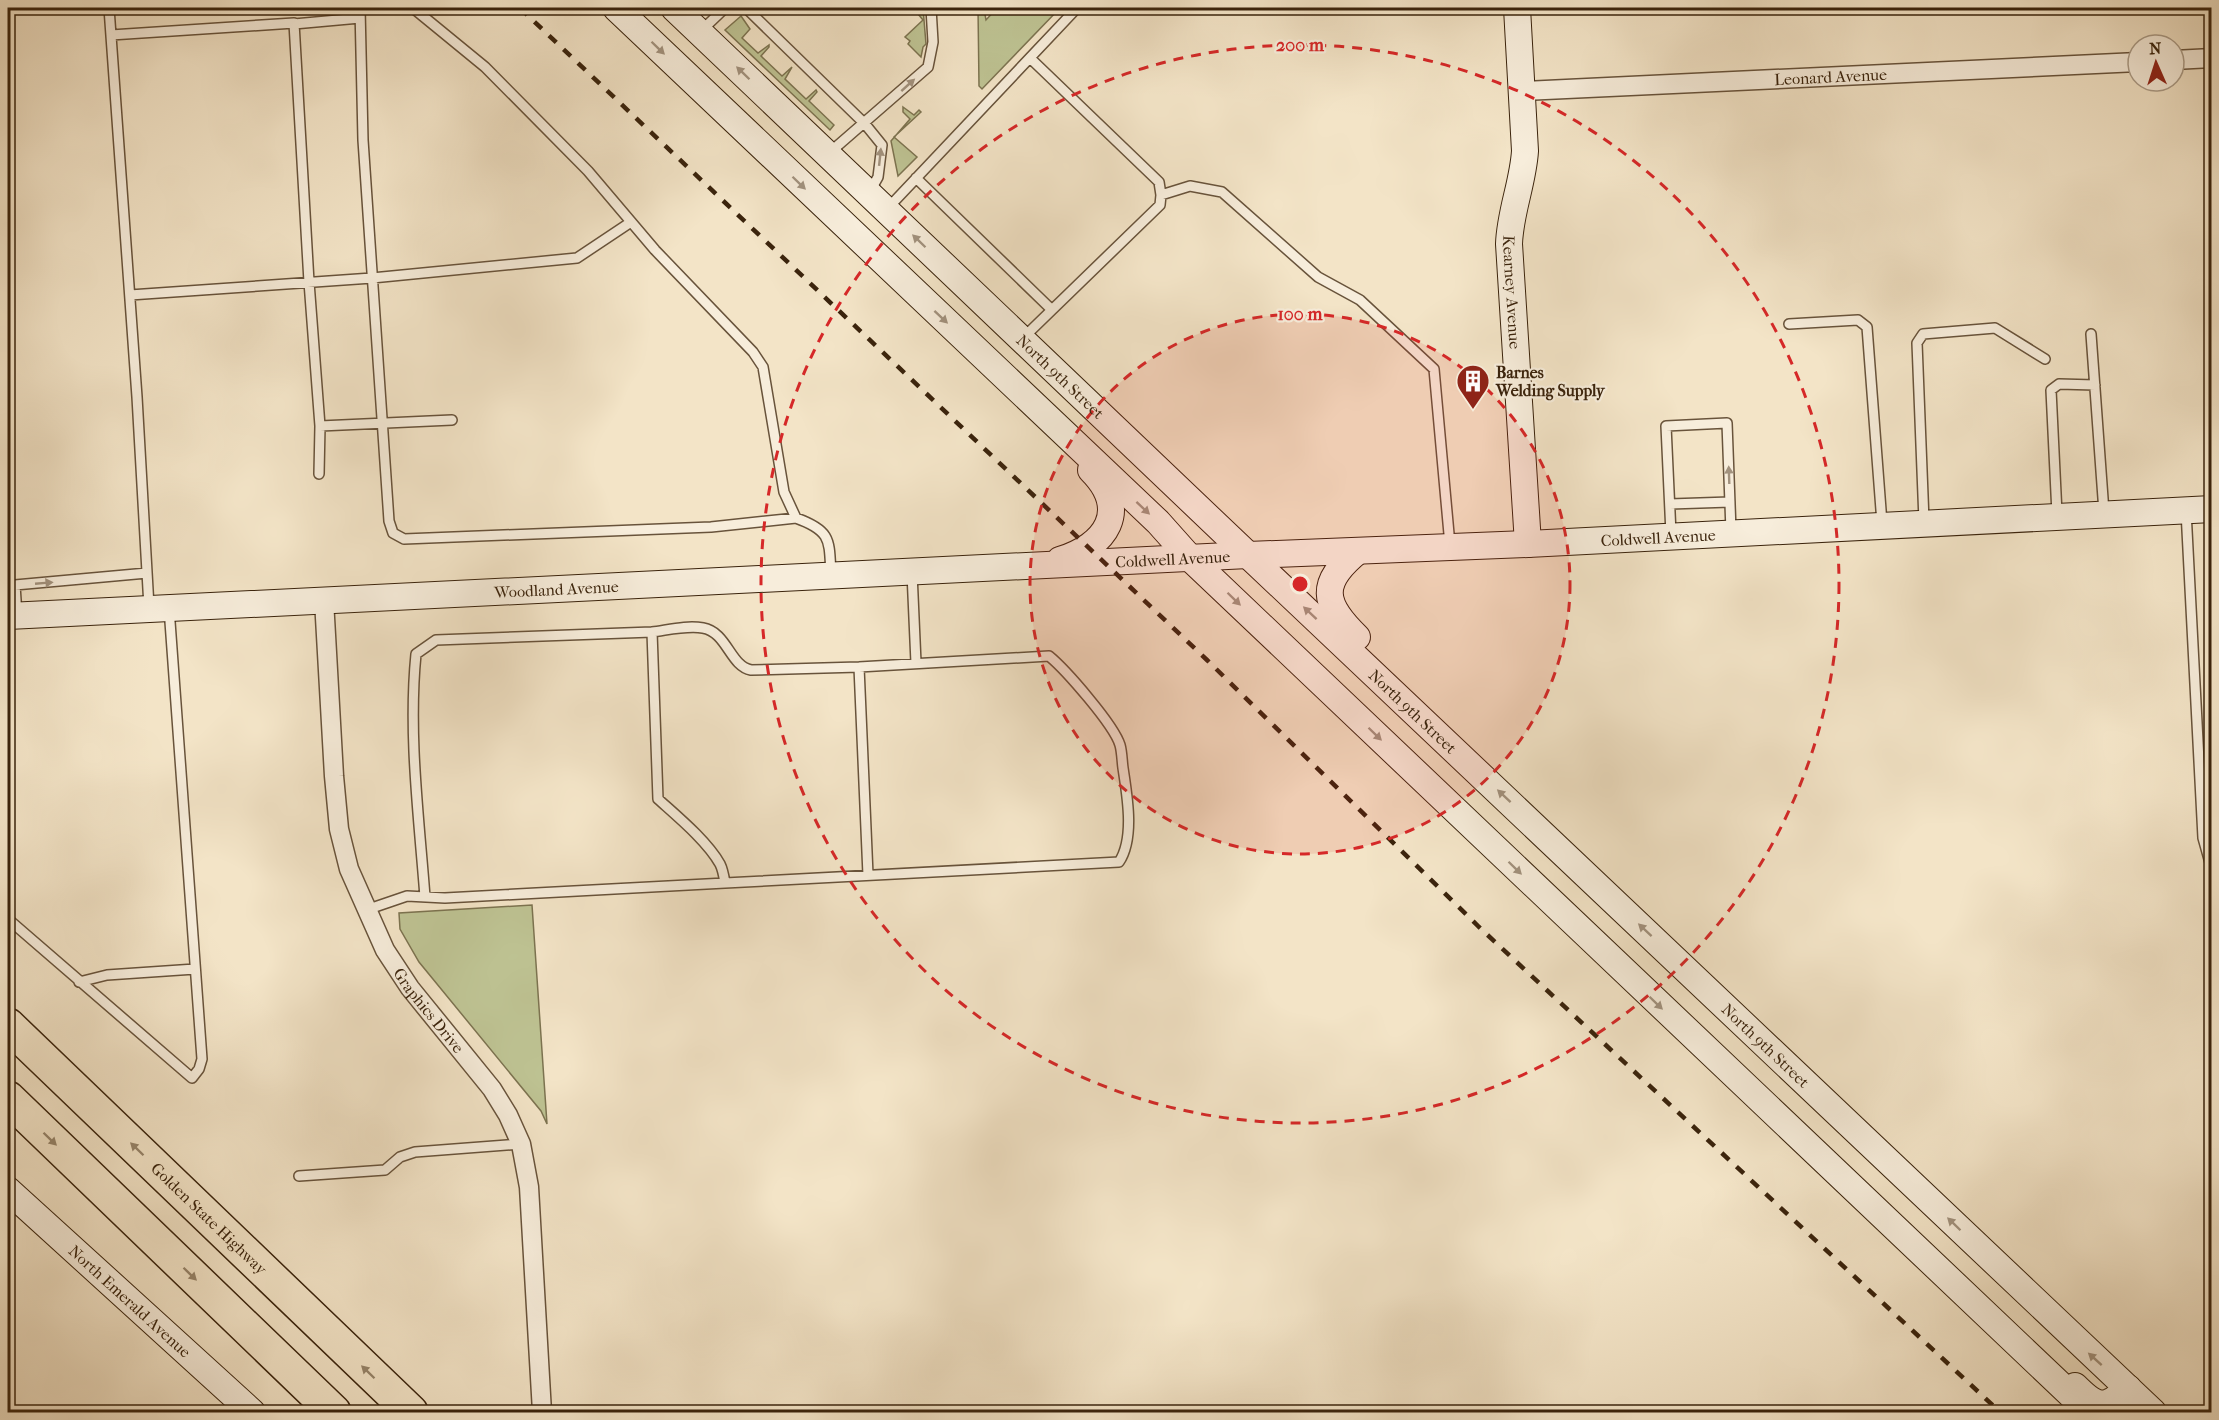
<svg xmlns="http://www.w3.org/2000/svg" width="2219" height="1420" viewBox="0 0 2219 1420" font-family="'IM FELL French Canon',serif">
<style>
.green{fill:#bec393;stroke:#7c7350;stroke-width:1.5}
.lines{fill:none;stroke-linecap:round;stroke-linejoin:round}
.lane-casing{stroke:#68533b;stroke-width:12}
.street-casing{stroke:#68533b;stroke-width:21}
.secondary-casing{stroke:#3a230c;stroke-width:28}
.highway-casing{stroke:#3a230c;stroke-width:36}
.lane{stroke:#f7eddb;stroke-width:9}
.street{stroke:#f7eddb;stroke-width:18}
.secondary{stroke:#f7eddb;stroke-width:26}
.highway{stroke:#f3e4c7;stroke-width:33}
.rail{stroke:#3a230c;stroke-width:4.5;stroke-dasharray:10 10;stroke-linecap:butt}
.oneway{fill:#a2927e}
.oneway2{fill:#96846a}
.ring{fill:none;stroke:#d62828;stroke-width:3;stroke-dasharray:10 8}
.labels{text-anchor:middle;stroke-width:4.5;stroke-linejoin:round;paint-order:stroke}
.street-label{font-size:16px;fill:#3a230c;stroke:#f7eddb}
.poi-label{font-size:16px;font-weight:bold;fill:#3a230c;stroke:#f7eddb;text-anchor:start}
.centre{fill:#d62828;stroke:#f7eddb;stroke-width:3}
.ring-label{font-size:18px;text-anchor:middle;font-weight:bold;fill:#d62828;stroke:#f7eddb;stroke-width:4.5;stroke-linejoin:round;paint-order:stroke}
</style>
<rect width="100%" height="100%" fill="#f3e4c7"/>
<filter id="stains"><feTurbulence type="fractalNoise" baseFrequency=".00333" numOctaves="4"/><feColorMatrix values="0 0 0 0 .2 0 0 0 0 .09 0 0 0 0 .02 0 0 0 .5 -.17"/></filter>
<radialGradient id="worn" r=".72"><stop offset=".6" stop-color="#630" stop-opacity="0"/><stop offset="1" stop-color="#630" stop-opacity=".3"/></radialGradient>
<path class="green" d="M913 8H923L926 44 923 47 921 57 908 44 910 41 905 37 923 20Z
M978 8 984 9 986 20 997 8H1060L982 89 979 86Z
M741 16 750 29 742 38 758 53 769 45V47L761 56 782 76 792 67 785 79 806 99 816 90 817 92 809 101 834 125 830 130 725 30Z
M903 107 914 115 919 110 921 112 894 137 917 157 898 176 891 141 910 119 903 112Z
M532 905 547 1124 541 1111 419 962 400 929 399 913Z"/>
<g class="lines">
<defs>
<path id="lane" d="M109 8 137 397 149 607
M360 8 363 140 389 521 393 533 404 539 711 527 796 518 784 492 763 367 753 352 655 250 588 171 485 67 413 8
M746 8 865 124 882 145 878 177 869 193
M294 24 360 18
M702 30 725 8
M111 35 294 23 309 282 320 426
M828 154 928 67 933 42 931 8
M916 178 1051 309
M1161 195 1190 186 1222 192 1318 277 1360 300 1434 369 1450 545
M888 208 1077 8
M130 295 372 278 577 258 631 222
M1789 324 1858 320 1867 327 1882 523
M2091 334 2104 512
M1023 338 1160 205 1161 195 1159 182 1030 58
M319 474 320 426 452 420
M1670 504 1730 502
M2186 511 2203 838 2212 870
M2057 514 2051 390 2059 384 2095 385
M796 518C832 531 829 540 831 575
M1924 521 1917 343 1923 334 1995 328 2045 359
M1671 534 1666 426 1727 423 1731 531
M912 573 916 663
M17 615 15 585 147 573
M652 632C668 630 687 625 703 628 727 632 730 666 751 670L859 667 1049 656C1066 670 1114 725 1120 745 1122 752 1122 761 1123 768 1127 795 1135 838 1119 862L725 883
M859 667 868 875
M366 910 407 896 445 898 725 883C724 877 723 870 720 864 707 841 678 817 658 799L652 632 436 640 416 654C408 734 419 817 425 897
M8 919 192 1078 199 1069 202 1059 169 608
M79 982 107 975 195 969
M299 1176 385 1170 400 1157 415 1152 521 1144"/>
<g id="street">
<path d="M2174 60 2212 58"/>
<path id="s1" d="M1523 91 2138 62"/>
<path id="s2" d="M324 600 334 776 339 829 349 869 385 950 410 988 492 1089 508 1115 521 1144 529 1187 542 1412"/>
</g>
<g id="secondary">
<path d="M616 8 1158 522 1191 559 2089 1412"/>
<path id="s3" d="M674 8 1248 555 2153 1412"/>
<path id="s4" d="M1517 8 1525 151C1523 183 1510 212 1509 244L1528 544"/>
<path d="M1060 560C1106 546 1131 510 1091 470"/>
<path id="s5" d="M8 616 1248 555 1528 544 2212 509"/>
<path d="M1357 637C1322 603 1319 583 1358 551"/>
<path id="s6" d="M8 1190 252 1412"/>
<path d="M2075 1386C2098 1409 2105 1409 2128 1388"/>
</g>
<g id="highway">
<path id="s7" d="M8 1025 411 1412"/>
<path d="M8 1098 334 1412"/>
</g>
</defs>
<use href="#lane" class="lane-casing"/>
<use href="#street" class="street-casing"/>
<use href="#secondary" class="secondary-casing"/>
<use href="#highway" class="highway-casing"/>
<use href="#lane" class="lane"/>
<use href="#street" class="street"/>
<use href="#secondary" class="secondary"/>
<use href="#highway" class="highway"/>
<path class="rail" d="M520 8 1207 660 1479 927 2000 1412"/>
</g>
<defs><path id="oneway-solid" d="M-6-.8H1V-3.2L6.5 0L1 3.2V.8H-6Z" transform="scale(1.5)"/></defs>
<g class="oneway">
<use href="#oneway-solid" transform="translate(658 48) rotate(44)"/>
<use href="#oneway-solid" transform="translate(743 73) rotate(-136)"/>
<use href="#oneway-solid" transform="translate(908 85) rotate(-42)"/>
<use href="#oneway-solid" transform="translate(880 157) rotate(-84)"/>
<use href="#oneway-solid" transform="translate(799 183) rotate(44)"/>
<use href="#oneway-solid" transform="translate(919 241) rotate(-136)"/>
<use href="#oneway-solid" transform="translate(941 317) rotate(43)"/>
<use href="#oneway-solid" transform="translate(1729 475) rotate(-92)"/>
<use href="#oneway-solid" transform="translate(1143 508) rotate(43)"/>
<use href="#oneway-solid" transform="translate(44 583) rotate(-5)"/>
<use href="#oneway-solid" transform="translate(1234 599) rotate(44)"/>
<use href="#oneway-solid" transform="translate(1310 613) rotate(-137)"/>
<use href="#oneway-solid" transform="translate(1375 734) rotate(44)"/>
<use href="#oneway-solid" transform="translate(1504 796) rotate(-137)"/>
<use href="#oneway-solid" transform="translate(1515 868) rotate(44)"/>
<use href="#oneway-solid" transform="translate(1645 930) rotate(-137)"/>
<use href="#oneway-solid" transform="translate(1656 1003) rotate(44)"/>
<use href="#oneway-solid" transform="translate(1954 1224) rotate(-136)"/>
<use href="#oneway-solid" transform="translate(2095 1359) rotate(-138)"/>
</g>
<g class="oneway2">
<use href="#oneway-solid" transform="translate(50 1139) rotate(44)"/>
<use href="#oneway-solid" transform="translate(137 1149) rotate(-136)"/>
<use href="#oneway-solid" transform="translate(190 1274) rotate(44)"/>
<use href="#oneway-solid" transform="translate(368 1372) rotate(-136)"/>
</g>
<circle cx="1300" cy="584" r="270" fill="#d62828" fill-opacity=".12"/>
<g class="ring">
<circle cx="1300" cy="584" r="270"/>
<circle cx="1300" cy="584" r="539"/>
</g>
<defs>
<symbol id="building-pin" viewBox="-11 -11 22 30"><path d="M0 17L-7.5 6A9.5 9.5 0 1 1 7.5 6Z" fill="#8f2418" stroke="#f7eddb"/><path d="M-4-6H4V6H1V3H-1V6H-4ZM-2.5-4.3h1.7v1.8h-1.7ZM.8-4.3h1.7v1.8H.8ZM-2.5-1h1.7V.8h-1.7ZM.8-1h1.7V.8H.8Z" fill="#fff"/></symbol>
</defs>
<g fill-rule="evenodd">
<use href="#building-pin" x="1454" y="362" width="38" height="52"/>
</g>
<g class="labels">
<g class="street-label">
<text dy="6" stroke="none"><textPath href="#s1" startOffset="308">Leonard Avenue</textPath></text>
<text dy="6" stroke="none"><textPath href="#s4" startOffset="286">Kearney Avenue</textPath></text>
<text dy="6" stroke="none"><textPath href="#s3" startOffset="534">North 9th Street</textPath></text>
<text dy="6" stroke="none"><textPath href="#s5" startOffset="1652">Coldwell Avenue</textPath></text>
<text dy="6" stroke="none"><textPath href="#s5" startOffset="1166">Coldwell Avenue</textPath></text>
<text dy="6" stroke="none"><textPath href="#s5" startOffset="549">Woodland Avenue</textPath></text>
<text dy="6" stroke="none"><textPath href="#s3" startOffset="1020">North 9th Street</textPath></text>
<text dy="6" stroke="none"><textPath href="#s2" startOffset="434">Graphics Drive</textPath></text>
<text dy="6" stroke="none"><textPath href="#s3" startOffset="1506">North 9th Street</textPath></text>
<text dy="6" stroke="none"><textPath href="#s7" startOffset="279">Golden State Highway</textPath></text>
<text dy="6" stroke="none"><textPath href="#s6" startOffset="165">North Emerald Avenue</textPath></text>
</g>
<g class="poi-label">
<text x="1496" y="378">Barnes<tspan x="1496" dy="18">Welding Supply</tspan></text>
</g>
</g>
<circle cx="1300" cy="584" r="9" class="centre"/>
<g class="ring-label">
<text x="1300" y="51">200 m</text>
<text x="1300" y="320">100 m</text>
</g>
<rect width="2219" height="1420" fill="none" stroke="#f3e4c7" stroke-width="30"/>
<rect x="9" y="9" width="2201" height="1402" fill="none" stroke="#3a230c" stroke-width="3"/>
<rect x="15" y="15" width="2189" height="1390" fill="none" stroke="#3a230c" stroke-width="1.5"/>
<g transform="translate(2156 63) rotate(357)"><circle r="28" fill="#f7eddb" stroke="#ab9c88" stroke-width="1.5"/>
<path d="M0-4.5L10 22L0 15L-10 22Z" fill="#8f2418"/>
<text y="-9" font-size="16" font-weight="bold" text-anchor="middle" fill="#3a230c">N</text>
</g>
<rect width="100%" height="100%" filter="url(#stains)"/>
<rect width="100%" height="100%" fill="url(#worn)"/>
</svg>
